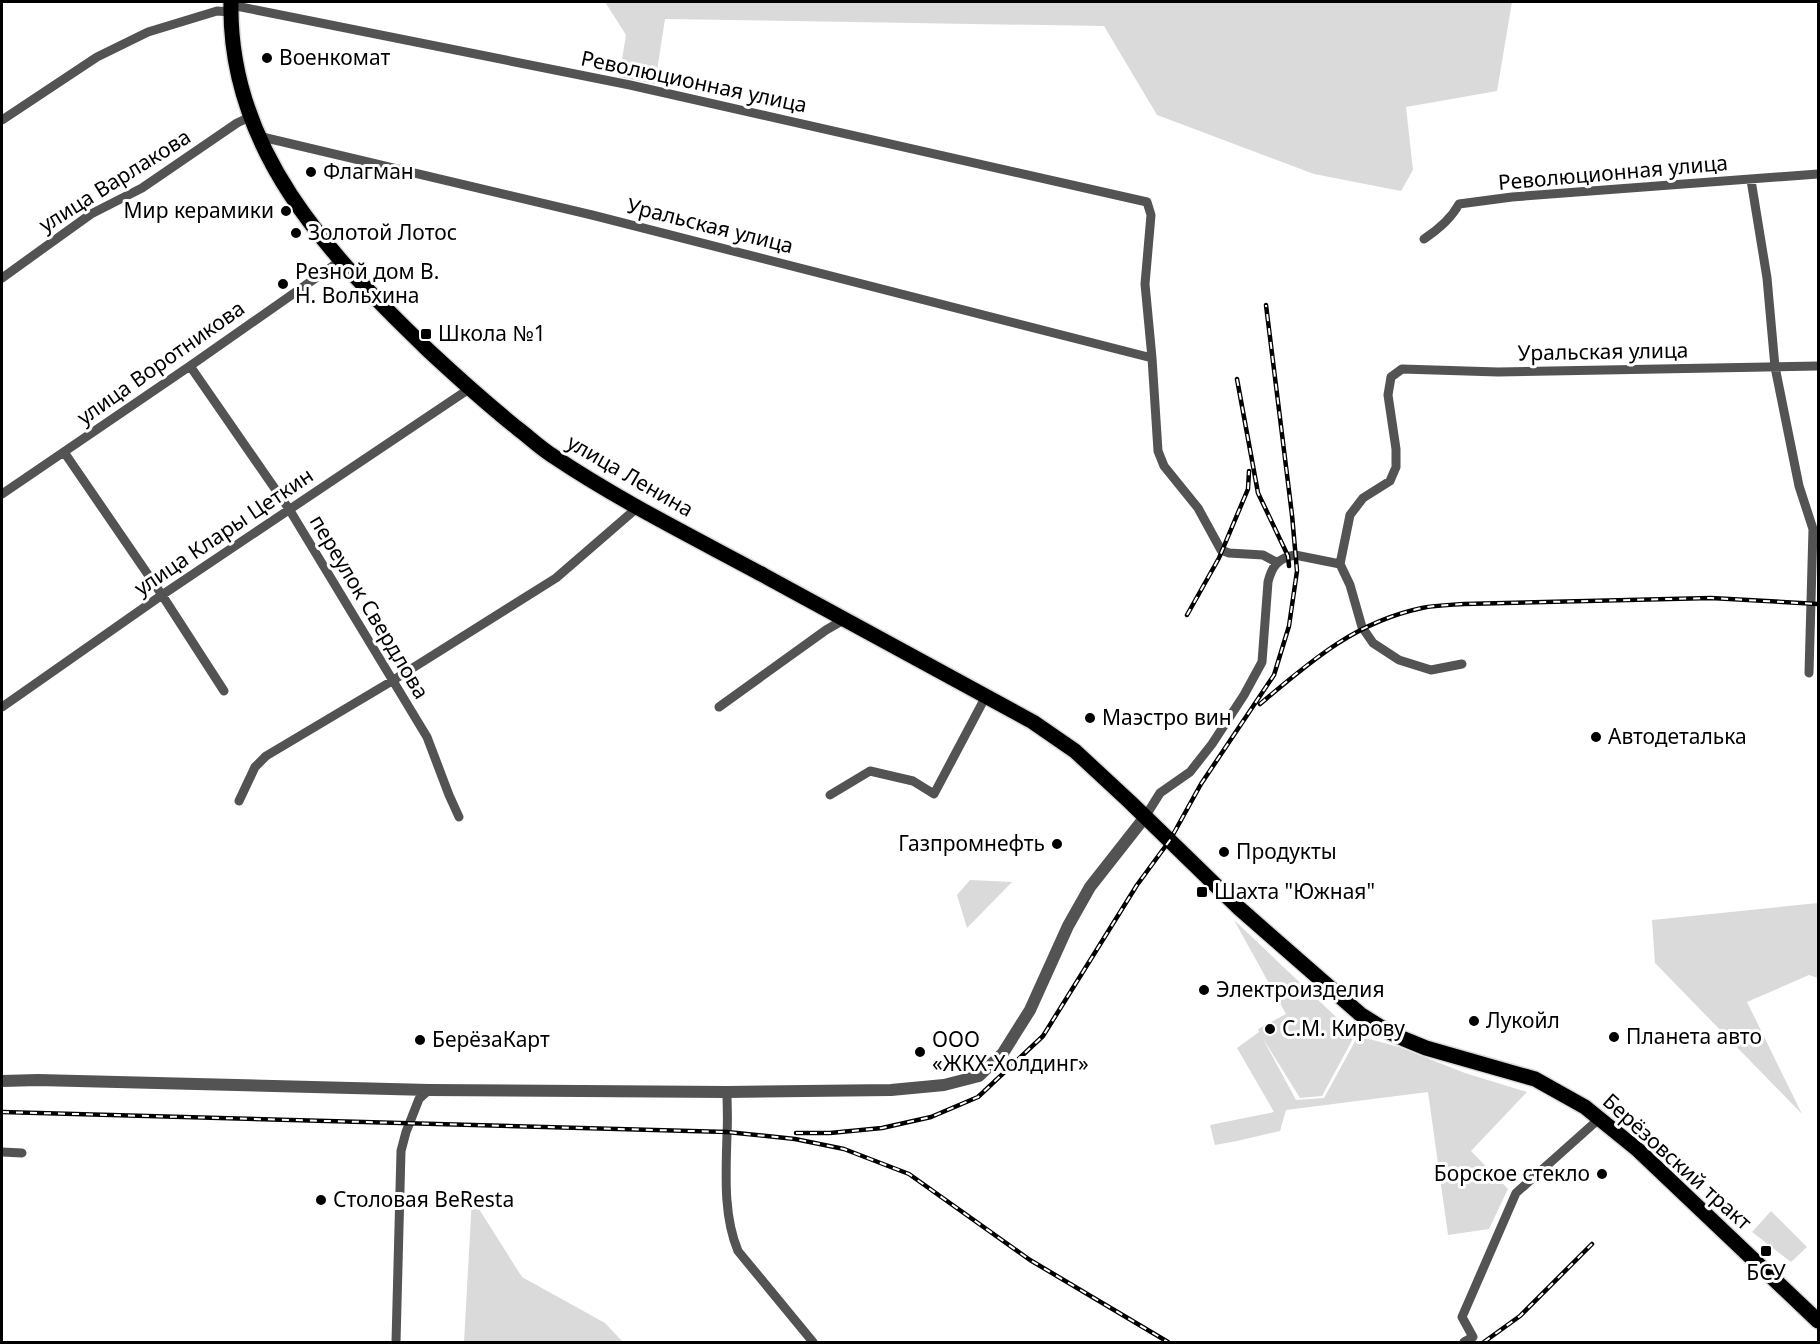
<svg xmlns="http://www.w3.org/2000/svg" width="1820" height="1344" viewBox="0 0 1820 1344" font-family="'Noto Sans',sans-serif">
<style>
.green{fill:#dadada}
.lines{fill:none;stroke-linecap:round;stroke-linejoin:round}
.primary-casing{stroke:#dbdbdb;stroke-width:18}
.minor{stroke:#535353;stroke-width:9}
.tertiary{stroke:#535353;stroke-width:12}
.primary{stroke:#000;stroke-width:15}
.rail-casing{stroke:#000;stroke-width:4.5}
.rail{stroke:#fff;stroke-width:2;stroke-dasharray:7;stroke-linecap:butt}
.poi-dot{fill:#000;stroke:#fff;stroke-width:2}
.labels{text-anchor:middle;stroke-width:6;stroke-linejoin:round;paint-order:stroke}
.poi-label{font-size:21px;fill:#000;stroke:#fff;text-anchor:start}
.street-label{font-size:21px;fill:#000;stroke:#fff}
</style>
<rect width="100%" height="100%" fill="#fff"/>
<path class="green" d="M605 2H1512L1497 91 1406 107 1413 170 1401 191 1314 174 1157 115 1104 26 665 19 655 84 619 77 626 35Z
M970 880 1012 882 967 928 957 895Z
M1818 903V978L1809 975 1747 1002 1802 1114 1655 963 1652 920Z
M1234 920 1355 1035 1322 1096 1300 1098 1262 1037 1296 1100 1324 1098 1358 1036 1399 1047 1465 1073 1527 1092 1471 1151 1508 1189 1489 1229 1448 1235 1428 1092 1286 1110 1280 1131 1237 1141 1215 1145 1210 1125 1274 1112 1237 1048 1259 1032 1258 1029 1286 1014Z
M472 1198 522 1277 605 1323 623 1342H464Z
M1771 1211 1807 1247 1791 1262 1752 1232Z"/>
<g class="lines">
<defs>
<path id="primary" d="M231 2C228 149 328 254 428 350 457 377 486 403 517 428 529 437 540 448 553 456 620 501 693 537 765 576 854 624 943 673 1033 722L1075 751 1130 802 1239 908 1360 1014 1387 1031 1404 1039 1426 1048 1535 1079 1585 1107 1638 1150 1818 1321"/>
</defs>
<use href="#primary" class="primary-casing"/>
<path class="minor" d="M231 5 630 85 1147 202 1151 215 1145 284 1152 358 1158 451 1164 466 1198 508 1221 550 1229 553 1263 555 1276 562
M2 120 97 57 148 32 217 11 231 12
M258 136 592 215 1152 358
M1751 180 1767 278 1775 367 1799 486 1813 529 1809 673
M1424 239C1439 229 1451 219 1459 204L1512 197 1818 174
M2 278 91 214 142 188 237 123 250 117
M190 366 289 509 427 737 449 795 459 817
M64 452 162 595 224 691
M2 494 190 366 340 261
M1462 664 1431 670 1399 660 1373 643 1362 627 1350 585 1340 564 1350 515 1363 498 1390 481 1396 467V449L1388 395 1391 377 1402 369 1498 372 1818 366
M2 707 162 595 469 389
M719 707 826 630 845 619
M830 795 870 771 913 781 934 794 986 696
M239 801 255 767 266 756 392 681 556 578 638 507
M1145 817 1160 793 1190 772 1212 744 1244 695 1262 662 1268 582C1272 566 1278 558 1295 555L1340 564
M727 1092C727 1106 728 1120 727 1134 726 1173 723 1215 738 1251L813 1342
M2 1152 22 1153
M396 1342 401 1151 406 1132 419 1099 429 1090
M1464 1342 1473 1337 1462 1317 1516 1193 1600 1118"/>
<path class="tertiary" d="M2 1081 38 1080 429 1090 727 1092 891 1090 944 1085 979 1076 1003 1053 1030 1010 1068 926 1090 887 1145 817"/>
<use href="#primary" class="primary"/>
<defs>
<path id="rail" d="M1237 379 1258 493 1288 556 1289 566
M1187 615 1219 558 1248 489 1249 471
M1260 704C1311 661 1355 622 1422 608 1436 605 1450 605 1464 604L1711 598 1818 604
M2 1112 727 1132 795 1139 844 1149 909 1174 1030 1260 1168 1342
M796 1133H830L882 1128 931 1117 978 1097 1043 1036 1137 885 1170 840 1201 784 1274 675 1289 626 1297 571 1292 515 1266 305
M1484 1342 1520 1316 1592 1244"/>
</defs>
<use href="#rail" class="rail-casing"/>
<use href="#rail" class="rail"/>
</g>
<g class="poi-dot">
<circle cx="267" cy="58" r="6"/>
<circle cx="311" cy="172" r="6"/>
<circle cx="286" cy="211" r="6"/>
<circle cx="296" cy="233" r="6"/>
<circle cx="283" cy="284" r="6"/>
<rect x="420" y="328" width="12" height="12" rx="3"/>
<circle cx="1090" cy="718" r="6"/>
<circle cx="1596" cy="737" r="6"/>
<circle cx="1057" cy="844" r="6"/>
<circle cx="1224" cy="852" r="6"/>
<rect x="1196" y="886" width="12" height="12" rx="3"/>
<circle cx="1204" cy="990" r="6"/>
<circle cx="1474" cy="1021" r="6"/>
<circle cx="1270" cy="1029" r="6"/>
<circle cx="1614" cy="1037" r="6"/>
<circle cx="420" cy="1040" r="6"/>
<circle cx="920" cy="1052" r="6"/>
<circle cx="1602" cy="1174" r="6"/>
<circle cx="321" cy="1200" r="6"/>
<rect x="1760" y="1245" width="12" height="12" rx="3"/>
</g>
<g class="labels">
<g class="poi-label">
<text x="279" y="65">Военкомат</text>
<text x="323" y="179">Флагман</text>
<text x="274" y="218" text-anchor="end">Мир керамики</text>
<text x="308" y="240">Золотой Лотос</text>
<text x="295" y="279">Резной дом В.<tspan x="295" dy="24">Н. Вольхина</tspan></text>
<text x="438" y="341">Школа №1</text>
<text x="1102" y="725">Маэстро вин</text>
<text x="1608" y="744">Автодеталька</text>
<text x="1045" y="851" text-anchor="end">Газпромнефть</text>
<text x="1236" y="859">Продукты</text>
<text x="1214" y="899">Шахта "Южная"</text>
<text x="1216" y="997">Электроизделия</text>
<text x="1486" y="1028">Лукойл</text>
<text x="1282" y="1036">С.М. Кирову</text>
<text x="1626" y="1044">Планета авто</text>
<text x="432" y="1047">БерёзаКарт</text>
<text x="932" y="1047">ООО<tspan x="932" dy="24">«ЖКХ-Холдинг»</tspan></text>
<text x="1590" y="1181" text-anchor="end">Борское стекло</text>
<text x="333" y="1207">Столовая BeResta</text>
<text x="1766" y="1280" text-anchor="middle">БСУ</text>
</g>
<g class="street-label">
<text transform="translate(694 82) rotate(12)" y="7">Революционная улица</text>
<text transform="translate(1613 173) rotate(-5)" y="7">Революционная улица</text>
<text transform="translate(115 181) rotate(-32)" y="7">улица Варлакова</text>
<text transform="translate(710 226) rotate(14)" y="7">Уральская улица</text>
<text transform="translate(1603 352) rotate(-1)" y="7">Уральская улица</text>
<text transform="translate(161 363) rotate(-35)" y="7">улица Воротникова</text>
<text transform="translate(630 476) rotate(30)" y="7">улица Ленина</text>
<text transform="translate(224 532) rotate(-34)" y="7">улица Клары Цеткин</text>
<text transform="translate(369 607) rotate(59)" y="7">переулок Свердлова</text>
<text transform="translate(1677 1162) rotate(42)" y="7">Берёзовский тракт</text>
</g>
</g>
<rect width="1820" height="1344" fill="none" stroke="#000000" stroke-width="6"/>
</svg>
